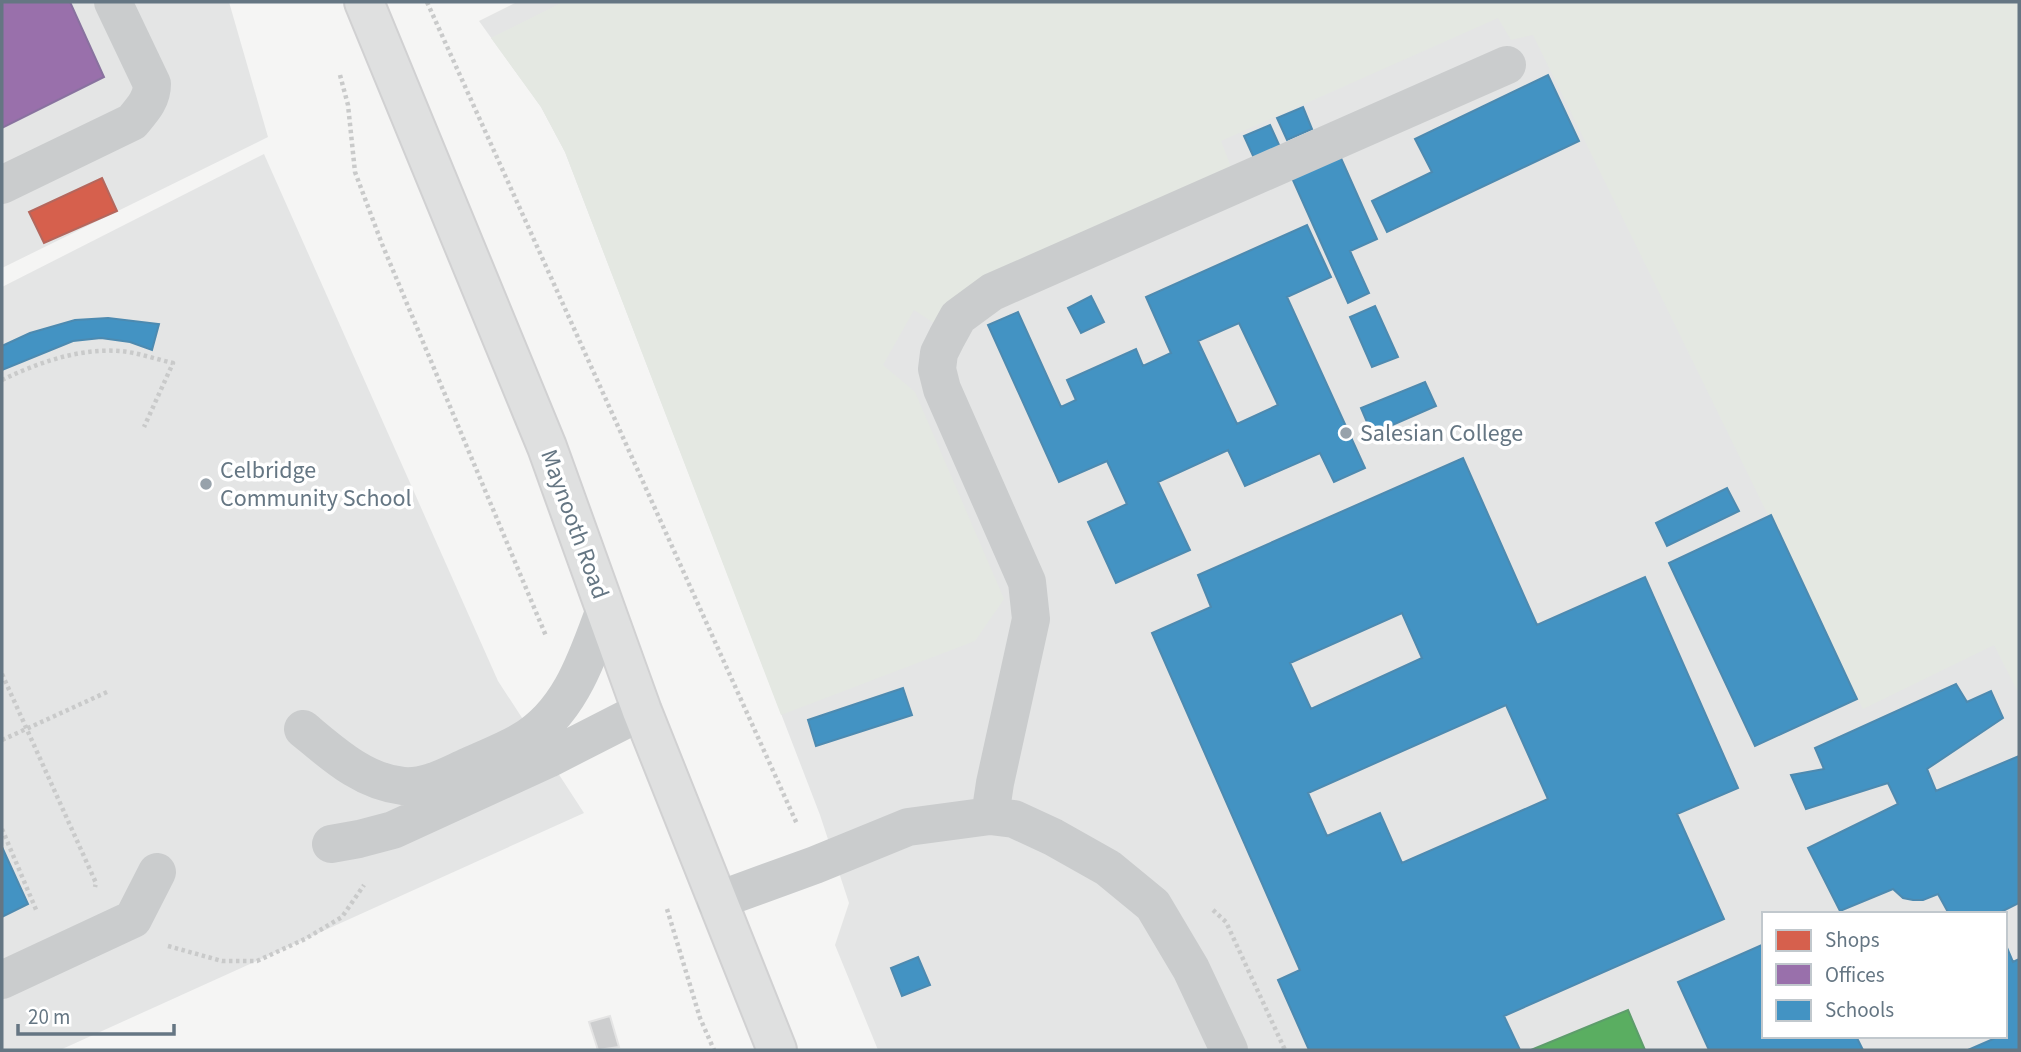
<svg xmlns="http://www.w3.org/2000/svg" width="2021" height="1052" viewBox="0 0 2021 1052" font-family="'Source Sans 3',sans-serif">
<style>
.built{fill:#e4e5e5;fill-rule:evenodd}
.green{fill:#e4e8e2}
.shops{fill:#d6604d;stroke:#b4675d;stroke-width:2}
.offices{fill:#9970ab;stroke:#89729f;stroke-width:2}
.schools{fill:#4393c3;stroke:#4d8ab0;stroke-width:2;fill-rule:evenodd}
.public{fill:#5aae61;stroke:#5d9d6b;stroke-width:2}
.building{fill:#cdcecf;stroke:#e4e4e4;stroke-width:2}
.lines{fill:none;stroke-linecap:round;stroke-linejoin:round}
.major-casing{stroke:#d1d1d2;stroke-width:42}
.path{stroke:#c9caca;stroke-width:4.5;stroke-dasharray:3.5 3.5;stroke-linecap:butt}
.minor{stroke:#cacccd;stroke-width:38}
.major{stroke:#dfe0e0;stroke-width:38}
.poi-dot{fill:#97a2ab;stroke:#fff;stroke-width:2.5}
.labels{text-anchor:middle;stroke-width:7;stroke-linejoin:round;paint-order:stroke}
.poi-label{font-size:24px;fill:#657683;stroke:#fff;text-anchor:start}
.street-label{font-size:24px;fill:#657683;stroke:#fff}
</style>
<rect width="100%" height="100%" fill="#f5f5f4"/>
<path class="built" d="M2 2H229L268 137 2 268Z
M517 2H2019V1050H878L835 945 849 903 820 815 565 152 541 107 479 21ZM1764 914H2005V1036H1764Z
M264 154 498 681 584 813 60 1050H2V287Z"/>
<path class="green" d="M563 2H2019V694L1994 645 1863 709 1533 35 1511 40 1498 18 1221 141 1231 167 937 325 914 310 883 365 915 392 1004 599 975 641 781 715 565 152 541 107 491 38Z"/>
<path class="shops" d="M102 178 117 211 44 243 29 212Z"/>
<path class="offices" d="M2 2H70L104 77 2 128Z"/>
<path class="schools" d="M1548 75 1579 141 1387 232 1372 201 1432 172 1415 139Z
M1303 107 1312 129 1287 140 1277 118Z
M1270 125 1280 147 1254 158 1244 136Z
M1340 156 1377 239 1350 251 1369 293 1348 303 1292 178Z
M1307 225 1331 277 1287 297 1365 468 1334 482 1320 453 1245 486 1228 450 1158 482 1190 550 1116 583 1088 522 1127 504 1107 461 1059 482 988 325 1018 312 1061 407 1076 400 1067 380 1136 349 1143 366 1171 353 1146 297ZM1239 323 1278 405 1237 424 1198 341Z
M1091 296 1104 322 1081 333 1068 308Z
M1375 306 1398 357 1372 367 1350 317Z
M108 318 159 324 152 350 130 342 101 338 73 341 2 370V346L30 333 75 320Z
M1425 382 1436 406 1372 434 1361 408Z
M1463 458 1537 625 1645 577 1738 788 1677 814 1724 919 1504 1016 1520 1050H1309L1278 980 1300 970 1152 633 1211 607 1198 575ZM1402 613 1422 658 1311 709 1290 663ZM1506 705 1548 799 1402 863 1380 813 1327 836 1308 793Z
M1727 488 1739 511 1667 546 1656 523Z
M1771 515 1857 699 1755 746 1669 563Z
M1956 684 1967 702 1991 691 2003 718 1927 769 1936 791 2019 756V903L1997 914H1949L1938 894 1923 900H1913L1903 898 1893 889 1840 911 1808 848 1898 804 1888 783 1806 809 1791 775 1824 769 1815 748Z
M903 688 912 715 816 746 808 720Z
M2 847 28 904 2 917Z
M2005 943 2013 962 2019 959V1050H1968L2000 1036H2005Z
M1764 944V1036H1856L1863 1050H1709L1678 982Z
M918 957 930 985 902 996 891 968Z"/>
<path class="public" d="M1628 1010 1645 1050H1531Z"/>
<path class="building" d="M610 1016 619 1047 598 1050 589 1022Z"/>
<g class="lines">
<defs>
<path id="major" d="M364 2 547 447 642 711 777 1050"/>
</defs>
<use href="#major" class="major-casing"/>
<path class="path" d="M427 2 797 824
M340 75 348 105 355 172 382 244 546 636
M2 380C37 363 79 348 119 351 136 352 155 359 173 363L144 427
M2 674 96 883 95 887
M2 740 107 692
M2 829 37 912
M667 909 700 1018 714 1050
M1213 910 1226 922 1285 1050
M168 946 222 961H257L305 939 342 917 364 885"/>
<path class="minor" d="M2 185 132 122C142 110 152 100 152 84L113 2
M303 729C332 753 363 782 403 786 427 788 448 775 469 766 486 758 505 751 522 741 570 713 587 658 605 609
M990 816 995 783 1031 619 1027 582 942 389 937 369 939 353 947 337 958 317 992 292 1507 65
M331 844 359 839 393 830 548 759 642 711
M716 901 815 865 908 827 990 816 1014 819 1053 837 1108 868 1153 905 1191 969 1229 1050
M2 980 133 919 157 872"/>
<use href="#major" class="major"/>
</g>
<g class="poi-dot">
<circle cx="1346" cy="433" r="7"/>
<circle cx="206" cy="484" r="7"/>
</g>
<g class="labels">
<g class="poi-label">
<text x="1360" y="441">Salesian College</text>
<text x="220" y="478">Celbridge<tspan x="220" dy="28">Community School</tspan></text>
</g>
<g class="street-label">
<text transform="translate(575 524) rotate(70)" y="8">Maynooth Road</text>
</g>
</g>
<rect width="2021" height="1052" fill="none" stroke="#657683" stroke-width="7"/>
<rect x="1762" y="912" width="245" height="126" fill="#ffffff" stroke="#c1c8cd" stroke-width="2"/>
<rect x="1776" y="930" width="35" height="21" fill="#d6604d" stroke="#c1c8cd" stroke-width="2"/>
<text x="1825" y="947" font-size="21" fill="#657683">Shops</text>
<rect x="1776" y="964" width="35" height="21" fill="#9970ab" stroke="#c1c8cd" stroke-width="2"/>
<text x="1825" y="982" font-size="21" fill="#657683">Offices</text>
<rect x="1776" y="1000" width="35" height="21" fill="#4393c3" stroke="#c1c8cd" stroke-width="2"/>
<text x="1825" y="1017" font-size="21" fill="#657683">Schools</text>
<path d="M18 1024v10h156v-10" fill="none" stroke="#657683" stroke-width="3.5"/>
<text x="28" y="1024" font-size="21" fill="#657683" stroke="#ffffff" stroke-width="5" paint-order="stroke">20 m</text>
</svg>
